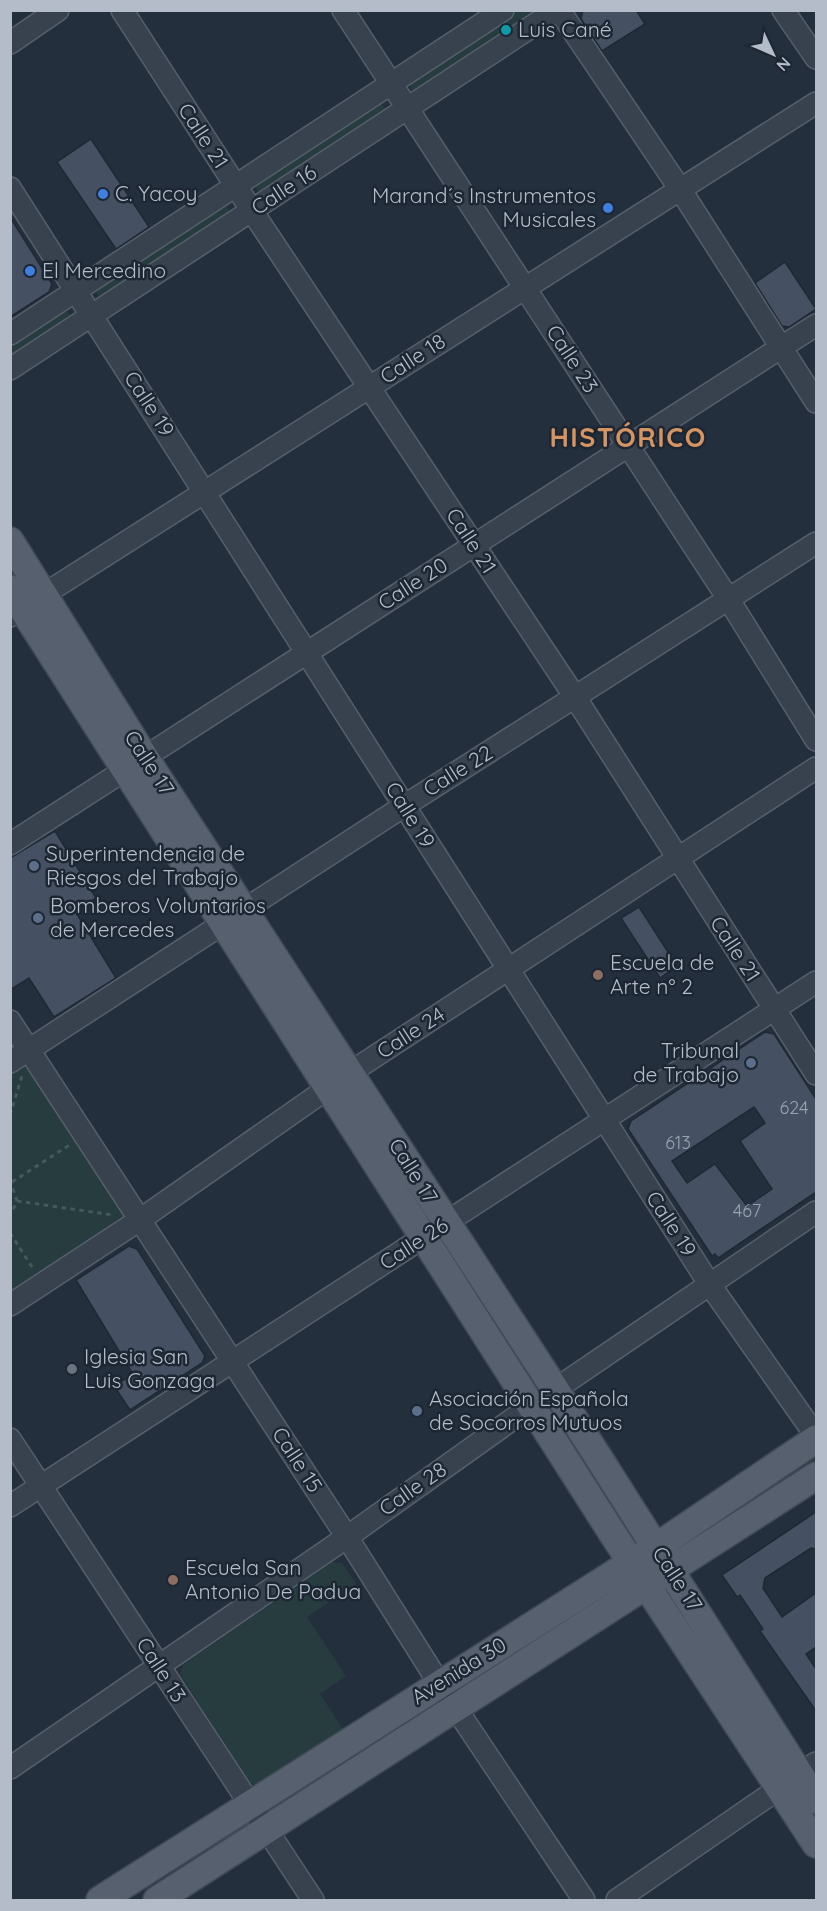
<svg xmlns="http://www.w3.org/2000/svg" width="827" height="1911" viewBox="0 0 827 1911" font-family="Quicksand,sans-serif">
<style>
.green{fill:#263c3f}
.building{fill:#455162;stroke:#1f2835;stroke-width:1.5;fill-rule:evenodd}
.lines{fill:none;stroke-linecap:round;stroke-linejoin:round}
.minor-casing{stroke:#565f6c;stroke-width:24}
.major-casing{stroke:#414a57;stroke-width:30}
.path{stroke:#44595c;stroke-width:3;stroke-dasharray:4.5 4.5;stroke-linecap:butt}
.minor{stroke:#38414e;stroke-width:21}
.major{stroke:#56606e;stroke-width:27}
.culture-dot{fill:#0f9aa8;stroke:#1d2633;stroke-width:2}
.shop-dot{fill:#3f7fe0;stroke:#1d2633;stroke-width:2}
.service-dot{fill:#5c6f8a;stroke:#1d2633;stroke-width:2}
.education-dot{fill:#8d6e63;stroke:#1d2633;stroke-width:2}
.worship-dot{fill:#6b7280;stroke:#1d2633;stroke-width:2}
.labels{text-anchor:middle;stroke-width:5;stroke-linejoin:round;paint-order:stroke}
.number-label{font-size:18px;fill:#98a1af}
.poi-label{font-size:21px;fill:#b4bcc9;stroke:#1d2633;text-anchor:start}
.street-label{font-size:21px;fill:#b4bcc9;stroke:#1d2633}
.district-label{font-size:27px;font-weight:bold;letter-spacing:1.5px;fill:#d59563;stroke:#1d2633}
</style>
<rect width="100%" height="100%" fill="#242f3e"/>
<path class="green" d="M516 11H540L414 92 411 89 410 81 413 78Z
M379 102 387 109 260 193 257 190 256 182Z
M223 204 231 211 100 297 97 295V287Z
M63 309 72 316 11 361V342Z
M29 1050 141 1219 11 1305V1062Z
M816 1452V1468L692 1548 685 1537Z
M332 1562 342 1563 356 1584 307 1617 346 1676 320 1694 343 1729 258 1785 250 1783 180 1674 183 1665Z"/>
<path class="building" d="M583 10H636L645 24 602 51 581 19Z
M91 139 149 227 116 249 57 162Z
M10 217 52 284 49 292 10 317Z
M785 262 816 309 789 327 782 326 755 283Z
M55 831 96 898 75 911 116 978 54 1017 29 978 10 990V858Z
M639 907 677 966 660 978 621 918Z
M765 1032 774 1034 816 1099V1192L718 1258 715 1254 712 1256 628 1129 631 1121ZM754 1107 765 1123 740 1141 772 1189 747 1206 715 1164 687 1183 672 1161Z
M129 1246 137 1249 205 1356 202 1363 130 1410 114 1386 133 1374 76 1280Z
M816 1512V1549L811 1548 765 1578 763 1588 782 1617 816 1593V1647L806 1654 816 1669V1711L760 1631 763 1629 740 1595 737 1597 722 1575Z"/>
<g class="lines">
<defs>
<path id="minor" d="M122 10 252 211 575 697 816 1074
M343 10 729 600 816 740
M559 10 680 189 816 402
M783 10 816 58
M10 43 58 10
M10 188 710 1285 816 1436
M10 334 503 10
M10 369 557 10
M10 616 816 103
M10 844 816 325
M10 1021 347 1537 439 1683 584 1900
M10 1062 404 806 816 543
M10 1305 141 1219 351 1072 816 768
M10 1439 313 1900
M10 1506 816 982
M10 1768 347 1537 531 1406 816 1212
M617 1900 816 1763"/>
<path id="major" d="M10 541 145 758 555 1389 816 1800
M10 589 616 1539 816 1844
M100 1900 656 1547 816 1439
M157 1900 816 1476"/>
</defs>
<use href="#minor" class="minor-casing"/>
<use href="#major" class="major-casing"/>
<path class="path" d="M10 1115 22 1076
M10 1180 17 1201 10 1216
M12 1182 71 1144
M17 1201 113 1215
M10 1233 34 1270"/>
<use href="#minor" class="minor"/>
<use href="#major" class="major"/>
</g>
<circle class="culture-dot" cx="506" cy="30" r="6"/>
<g class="shop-dot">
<circle cx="103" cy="194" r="6"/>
<circle cx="608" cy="208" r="6"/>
<circle cx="30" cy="271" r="6"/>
</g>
<g class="service-dot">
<circle cx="34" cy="866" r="6"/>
<circle cx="38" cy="918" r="6"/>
<circle cx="751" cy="1063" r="6"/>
<circle cx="417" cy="1411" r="6"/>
</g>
<g class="education-dot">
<circle cx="598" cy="975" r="6"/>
<circle cx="173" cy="1580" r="6"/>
</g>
<circle class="worship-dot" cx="72" cy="1369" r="6"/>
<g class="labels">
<g class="number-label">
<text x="794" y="1114">624</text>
<text x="678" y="1149">613</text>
<text x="747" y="1217">467</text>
</g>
<g class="poi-label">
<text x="518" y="37">Luis Cané</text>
<text x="115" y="201">C. Yacoy</text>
<text x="596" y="203" text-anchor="end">Marand´s Instrumentos<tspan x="596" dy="24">Musicales</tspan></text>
<text x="42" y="278">El Mercedino</text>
<text x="46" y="861">Superintendencia de<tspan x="46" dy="24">Riesgos del Trabajo</tspan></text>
<text x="50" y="913">Bomberos Voluntarios<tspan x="50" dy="24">de Mercedes</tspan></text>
<text x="610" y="970">Escuela de<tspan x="610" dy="24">Arte n° 2</tspan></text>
<text x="739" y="1058" text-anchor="end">Tribunal<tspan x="739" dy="24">de Trabajo</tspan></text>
<text x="84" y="1364">Iglesia San<tspan x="84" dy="24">Luis Gonzaga</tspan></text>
<text x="429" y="1406">Asociación Española<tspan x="429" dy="24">de Socorros Mutuos</tspan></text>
<text x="185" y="1575">Escuela San<tspan x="185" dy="24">Antonio De Padua</tspan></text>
</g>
<g class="street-label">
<text transform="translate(203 136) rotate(57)" y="7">Calle 21</text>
<text transform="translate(284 190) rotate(-33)" y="7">Calle 16</text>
<text transform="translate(413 359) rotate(-33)" y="7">Calle 18</text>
<text transform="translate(572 359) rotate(57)" y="7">Calle 23</text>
<text transform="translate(149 404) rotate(57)" y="7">Calle 19</text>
<text transform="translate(471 541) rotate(57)" y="7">Calle 21</text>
<text transform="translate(413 584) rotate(-33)" y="7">Calle 20</text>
<text transform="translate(149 763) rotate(57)" y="7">Calle 17</text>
<text transform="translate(458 771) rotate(-32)" y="7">Calle 22</text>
<text transform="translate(410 815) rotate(58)" y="7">Calle 19</text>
<text transform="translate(735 949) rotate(57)" y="7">Calle 21</text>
<text transform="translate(411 1033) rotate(-33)" y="7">Calle 24</text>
<text transform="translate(413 1171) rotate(58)" y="7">Calle 17</text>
<text transform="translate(671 1224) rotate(57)" y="7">Calle 19</text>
<text transform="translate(414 1244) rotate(-33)" y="7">Calle 26</text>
<text transform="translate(297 1460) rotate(57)" y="7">Calle 15</text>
<text transform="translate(413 1489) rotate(-35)" y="7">Calle 28</text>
<text transform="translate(677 1579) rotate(57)" y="7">Calle 17</text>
<text transform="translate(161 1670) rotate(57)" y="7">Calle 13</text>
<text transform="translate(459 1671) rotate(-32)" y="7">Avenida 30</text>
</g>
<g class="district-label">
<text x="628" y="447">HISTÓRICO</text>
</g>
</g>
<rect width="827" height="1911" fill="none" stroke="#b4bcc9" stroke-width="24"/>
<g transform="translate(773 54) rotate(134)" stroke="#1d2633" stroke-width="4.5" paint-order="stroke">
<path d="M0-4.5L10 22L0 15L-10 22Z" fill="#b4bcc9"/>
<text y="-9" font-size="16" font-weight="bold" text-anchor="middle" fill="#b4bcc9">N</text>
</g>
</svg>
